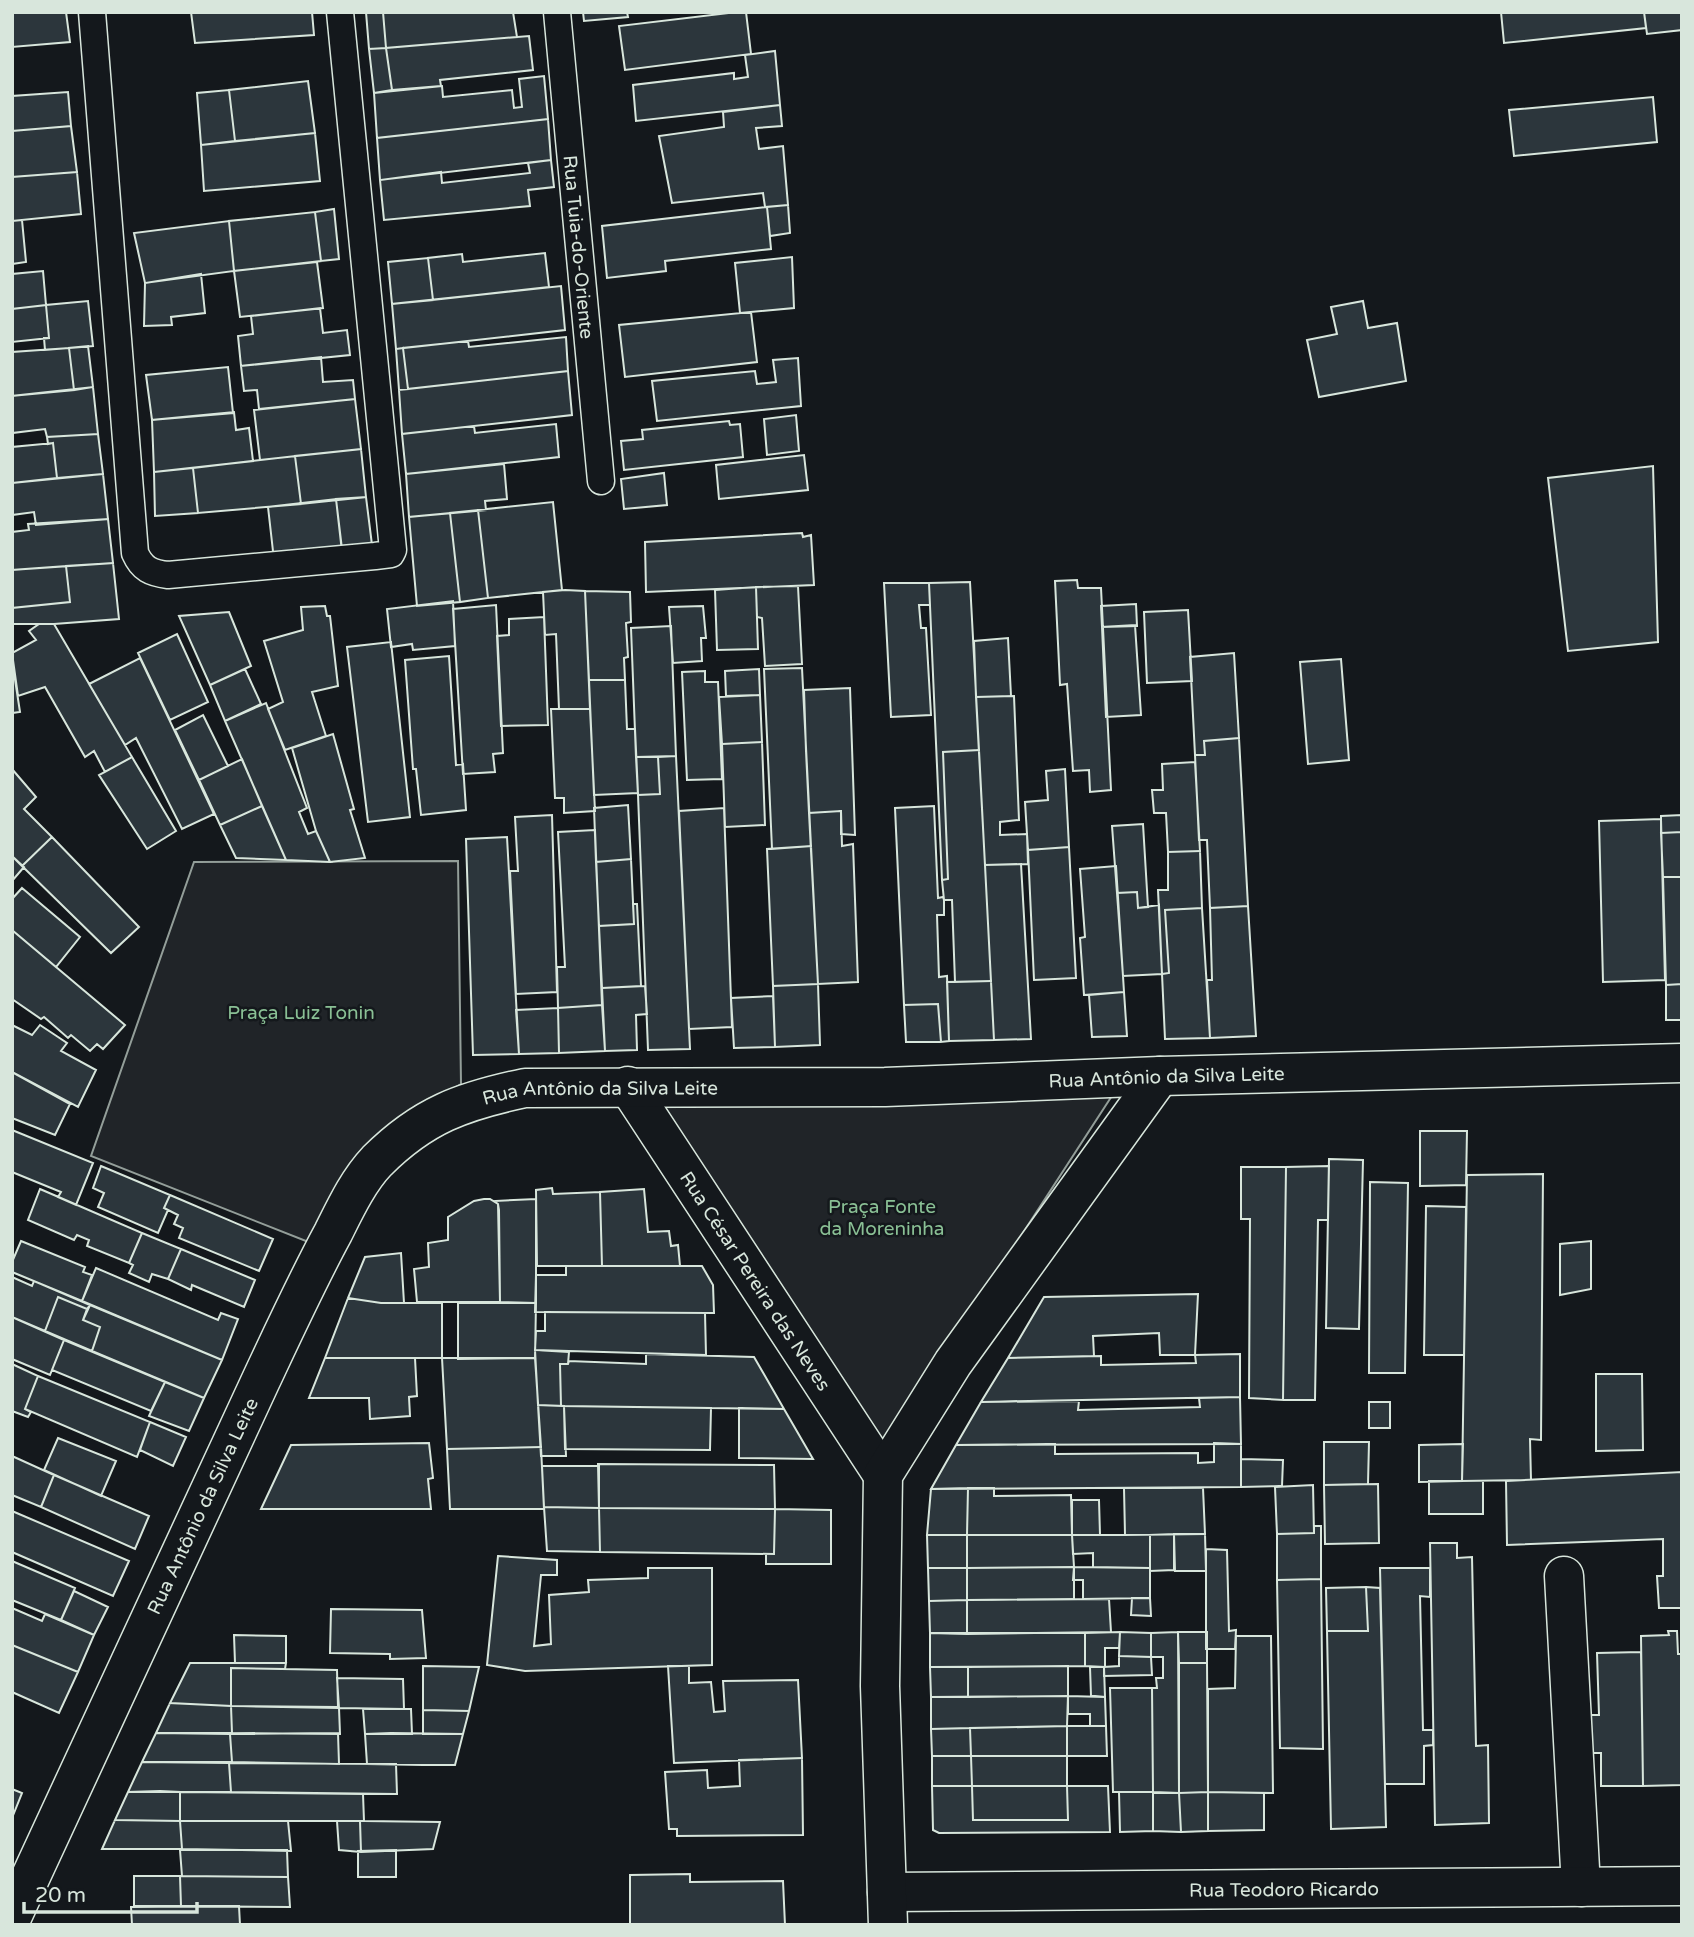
<svg xmlns="http://www.w3.org/2000/svg" width="1694" height="1937" viewBox="0 0 1694 1937" font-family="'Varela Round',sans-serif">
<style>
.green{fill:#202428;stroke:#939e99;stroke-width:2}
.building{fill:#2c363c;stroke:#d8e6dc;stroke-width:2}
.lines{fill:none;stroke-linecap:round;stroke-linejoin:round}
.lane-casing{stroke:#d8e6dc;stroke-width:29}
.street-casing{stroke:#d8e6dc;stroke-width:41}
.lane{stroke:#14181c;stroke-width:26}
.street{stroke:#14181c;stroke-width:38}
.labels{text-anchor:middle;stroke-width:5;stroke-linejoin:round;paint-order:stroke}
.street-label{font-size:19px;fill:#d8e6dc;stroke:#14181c}
.park-label{font-size:19px;fill:#8ac095;stroke:#14181c}
</style>
<rect width="100%" height="100%" fill="#14181c"/>
<path class="green" d="M458 861 461 1084 417 1109 311 1243 91 1156 194 862Z
M1119 1085 880 1453 656 1093Z"/>
<path class="building" d="M12 12H66L70 42 12 47Z
M191 12H312L314 35 195 43Z
M366 12H383L386 48 369 49Z
M383 12H513L517 37 386 48Z
M583 12H627L628 17 584 21Z
M737 12H746L751 54 625 70 619 26Z
M1501 12H1644L1646 28 1504 43Z
M1644 12H1682V30L1647 34Z
M529 36 533 70 440 80 441 86 392 90 386 48Z
M386 48 392 90 374 93 369 49Z
M775 51 780 105 636 121 633 85 734 73V79L748 77 745 55Z
M544 76 548 119 377 138 374 93 442 86 443 97 512 90 514 108 522 107 519 79Z
M308 81 315 133 235 141 229 90Z
M229 90 235 141 201 145 197 93Z
M68 92 71 126 12 131V96Z
M1653 97 1657 142 1514 156 1509 110Z
M780 105 782 126 756 128 759 149 783 146 788 205 765 207 763 193 672 203 659 136 724 127 723 112Z
M548 119 551 160 380 180 377 138Z
M71 126 77 172 12 177V131Z
M315 133 320 181 204 191 201 145Z
M551 160 554 187 528 190 530 206 384 220 380 180 441 172 442 183 530 173 528 163Z
M77 172 81 214 12 221V177Z
M788 205 790 233 770 236 767 207Z
M767 207 771 249 665 261 666 271 607 278 602 226Z
M334 209 339 259 321 261 315 212Z
M315 212 321 261 234 271 229 221Z
M22 220 26 262 12 264V221Z
M229 221 234 271 145 283 134 233Z
M545 253 549 287 433 300 428 258 462 254 463 262Z
M792 257 794 308 740 313 735 263Z
M428 258 433 300 392 304 388 262Z
M317 262 323 308 240 317 234 271Z
M43 271 46 305 12 309V274Z
M201 274 205 313 171 317 172 325 144 326 145 283Z
M561 286 565 330 396 349 392 304Z
M88 301 93 346 45 350 44 338H49L46 305Z
M1363 301 1368 328 1397 323 1406 381 1319 397 1307 340 1337 334 1331 307Z
M46 305 49 338 12 342V309Z
M320 308 323 333 347 330 350 355 241 366 238 336 253 334 251 316Z
M751 312 757 362 625 377 619 325Z
M566 337 568 371 408 389 403 348 468 341 469 347Z
M88 346 93 387 74 390 69 348Z
M69 348 74 390 12 396V352Z
M403 348 408 389 399 390 396 349Z
M321 357 323 382 353 380 355 399 259 409 257 390 244 391 241 366Z
M798 358 801 406 657 421 652 381 755 371 757 384 776 382 773 360Z
M228 367 233 413 152 420 146 375Z
M568 371 572 415 402 434 399 390Z
M93 387 98 434 47 437 45 429 12 433V396Z
M355 399 361 449 260 460 254 410Z
M234 412 236 430 249 428 253 461 154 472 152 420Z
M796 415 799 451 767 455 764 419Z
M729 421 730 425 740 424 743 457 624 470 621 441 643 439 642 430Z
M556 424 559 457 406 474 402 434 474 426 475 433Z
M98 434 103 474 57 478 53 443 48 444 47 437Z
M53 443 57 478 12 483V447Z
M361 449 366 497 301 504 295 456Z
M804 455 808 490 719 499 716 465Z
M295 456 301 504 198 513 193 468Z
M504 464 507 499 485 501 486 510 409 517 406 474Z
M1653 466 1658 642 1568 651 1548 478Z
M193 468 198 513 155 516 154 472Z
M664 473 667 505 624 509 621 479Z
M103 474 108 519 36 525 34 512 12 515V483Z
M366 497 372 545 342 549 336 499Z
M336 499 342 552 274 560 268 507Z
M553 502 562 590 488 598 478 510Z
M478 510 488 598 460 602 450 513Z
M450 513 460 602 417 606 409 517Z
M108 519 113 563 12 570V532L29 530 28 524Z
M802 533 803 537 811 535 814 585 646 592 645 542Z
M113 563 119 619 54 624H12V608L70 602 66 566Z
M66 566 70 602 12 608V570Z
M1077 580 1078 588H1101L1111 790 1090 792 1089 770 1073 771 1067 684 1060 685 1055 581Z
M970 582 979 750 943 752 948 879 942 880 929 583Z
M884 583H929L930 605H919L921 628H926L931 715 891 717Z
M798 586 802 664 765 666 762 618 757 617 756 587Z
M756 587 758 649 717 650 715 590Z
M565 590 585 591 590 709H559L556 634 545 635 543 592Z
M585 591 630 592 631 622 626 623 628 657 624 658 625 680H589Z
M453 601 455 646 413 650 412 644 391 647 387 609Z
M1136 604 1137 626 1102 627 1101 606Z
M496 605 503 753 493 754 495 772 463 774 453 609Z
M325 606 327 616H330L338 686 312 692 326 736 285 750 268 709 283 702 264 641 303 630 301 607Z
M703 606 706 638H701L702 661 673 663 669 607Z
M1188 610 1192 681 1147 683 1144 612Z
M229 612 251 666 210 685 179 616Z
M544 617 548 725 501 726 497 636 509 635V619Z
M39 624H54L132 757 105 772 94 751 85 757 45 687 18 696 12 653 36 640 29 631Z
M1135 625 1141 715 1106 717 1102 627Z
M671 626 676 756 636 757 631 628Z
M177 634 208 702 170 720 138 653Z
M1008 638 1011 696 976 697 974 641Z
M391 642 410 817 368 822 347 647Z
M1234 653 1239 738 1204 741 1205 755H1195L1190 657Z
M449 656 456 765 463 764 466 810 421 815 416 769H413L405 660Z
M140 658 214 814 182 829 136 738 125 745 89 684Z
M1341 659 1349 760 1308 764 1300 662Z
M12 660 20 712 12 713Z
M802 668 811 846 772 849 764 669Z
M245 669 261 704 225 721 210 685Z
M759 669 760 695 726 696 725 671Z
M705 671V682H718L722 779 687 780 682 672Z
M589 680H625L627 729H635L638 793 594 795Z
M850 688 855 835 841 834V811L809 813 806 751 804 690Z
M760 695 762 742 722 744 719 697Z
M1014 696 1019 820 1000 822V835L1027 834 1028 864 985 865 976 697Z
M266 703 307 808 299 812 308 834 316 831 330 862 286 860 225 721Z
M551 709H590L595 811 564 813V798H555Z
M203 715 228 766 199 780 175 730Z
M333 734 354 809 350 810 365 858 330 862 316 831 292 748Z
M1239 738 1248 906 1210 908 1207 840H1199L1195 755H1205L1204 741Z
M762 742 765 825 725 827 722 744Z
M979 750 991 981 955 982 952 900H944L942 880 948 879 943 752Z
M676 756 690 1049 648 1050 638 795 660 794 658 757Z
M132 757 176 831 147 849 99 775Z
M636 757H658L660 794 638 795Z
M242 759 262 806 220 825 199 780Z
M1195 762 1200 851 1168 852 1166 813H1154L1152 790H1163L1162 764Z
M12 769 36 797 24 809 52 837 22 866 12 856Z
M1065 769 1069 847 1028 850 1025 802 1048 800 1046 771Z
M628 805 631 859 596 862 594 808Z
M262 806 286 860 236 858 220 825Z
M934 806 938 898 943 897 944 900V915H937L939 977 947 976 949 1041 941 1042 938 1004 904 1005 895 808Z
M724 808 732 1027 689 1029 679 811Z
M841 811 842 846 853 844 858 982 818 984 809 813Z
M552 815 557 992 516 994 510 871H518L515 817Z
M1682 815V832L1661 833V816Z
M1661 819 1665 980 1603 982 1599 821Z
M1143 824 1148 907 1138 908 1137 892 1117 893 1112 826Z
M595 830 602 1005 558 1008 557 967H565L558 832Z
M1682 832V877H1663L1661 833Z
M52 837 139 927 111 953 22 866Z
M507 837 519 1054 473 1055 466 839Z
M811 846 818 984 773 986 767 849Z
M1069 847 1076 978 1034 980 1028 850Z
M1200 851 1202 908 1165 910 1169 973 1162 974 1158 890H1168V852Z
M12 856 24 867 12 881Z
M631 859 634 924 599 926 596 862Z
M1021 864 1031 1039 994 1040 985 865Z
M1116 866 1124 992 1084 995 1080 938 1085 937 1080 869Z
M1663 877H1682V984L1666 985Z
M22 888 80 937 56 967 12 930V899Z
M1137 892 1138 908 1159 905 1162 974 1123 976 1117 893Z
M633 904H637L641 986 602 988 599 926 634 924Z
M1248 906 1256 1036 1210 1038 1207 980H1212L1210 908Z
M1202 908 1210 1038 1165 1039 1162 974 1169 973 1165 910Z
M12 930 125 1025 103 1049 97 1044 90 1051 71 1035 68 1038 44 1017 41 1019 12 999Z
M991 981 994 1040 949 1041 947 982Z
M818 984 820 1045 775 1047 773 986Z
M1682 984V1020H1666V985Z
M645 986 647 1014 636 1015 637 1050 605 1051 602 988Z
M1124 992 1127 1036 1092 1037 1089 995Z
M773 996 775 1047 734 1048 731 998Z
M938 1004 941 1042H906L904 1005Z
M602 1005 605 1051 559 1053 558 1008Z
M558 1008 559 1053 519 1054 516 1010Z
M12 1025 32 1035 40 1025 67 1043 61 1051 96 1070 78 1107 12 1072Z
M12 1072 70 1104 55 1135 12 1118Z
M12 1130 93 1163 76 1205 58 1197 61 1192 12 1172Z
M1420 1131H1467L1466 1185 1420 1186Z
M1329 1159 1363 1160 1359 1329 1326 1328Z
M101 1166 170 1195 164 1208 168 1210 158 1233 98 1207 104 1193 93 1188Z
M1329 1166 1328 1220H1318L1315 1400H1283L1286 1167Z
M1241 1167H1286L1283 1400 1249 1398 1250 1219H1241Z
M1543 1174 1541 1440 1530 1439 1531 1480 1462 1481 1467 1175Z
M1370 1182 1408 1183 1405 1373H1369Z
M552 1188 553 1194 600 1192 602 1266H537L536 1190Z
M40 1189 142 1233 129 1263 87 1246 89 1240 77 1235 74 1240 28 1220Z
M644 1189 648 1232 669 1231 671 1246 678 1245 680 1266H602L600 1192Z
M170 1195 273 1239 259 1271 179 1238 183 1228 174 1224 178 1215 164 1208Z
M484 1199H490L498 1204 500 1302H417L414 1269 429 1267 428 1243 448 1240V1217L474 1201Z
M536 1199V1303L500 1302 499 1210 498 1204 494 1201Z
M1426 1206 1466 1207 1464 1355H1424Z
M142 1233 181 1249 168 1279 152 1274 149 1282 129 1273 133 1265 129 1263Z
M21 1241 85 1267 83 1272 92 1275 82 1301 12 1272V1262Z
M1591 1241V1289L1560 1295V1244Z
M181 1249 255 1280 244 1307 192 1285 191 1290 168 1279Z
M401 1253 404 1303H381L348 1298 365 1257Z
M566 1266H702L713 1285 714 1313 535 1312 536 1275H566Z
M96 1268 218 1320 221 1313 238 1319 222 1360 82 1301Z
M12 1277 32 1286 34 1281 90 1305 87 1309 58 1297 45 1331 12 1317Z
M1198 1294 1195 1355H1160L1159 1333 1093 1336 1094 1356 1008 1358 1044 1297Z
M58 1297 87 1309 83 1320 100 1327 92 1351 45 1331Z
M348 1298 381 1303H442V1358H325Z
M458 1303H536L535 1358 458 1359Z
M90 1305 222 1360 204 1398 92 1351 100 1327 83 1320Z
M545 1312 705 1313 706 1355 535 1350 536 1331H545Z
M12 1317 64 1340 50 1375 12 1359Z
M64 1340 165 1382 151 1411 52 1370Z
M535 1350 569 1352 568 1364H560L561 1406 538 1405Z
M646 1354 754 1357 784 1409 561 1406 560 1364H568L569 1361 646 1364Z
M1240 1354V1397L981 1402 1008 1358 1101 1356V1365L1196 1363 1195 1355Z
M325 1358H415L417 1396 409 1397 410 1416 370 1419 369 1398H309Z
M442 1358H535L541 1447 447 1449Z
M12 1364 38 1376 25 1409 31 1412 28 1417 12 1411Z
M1596 1374H1642L1643 1450 1596 1451Z
M38 1376 150 1422 137 1457 25 1409Z
M165 1382 204 1398 189 1431 149 1416Z
M1240 1397 1241 1444 956 1445 981 1402 1079 1401 1078 1410 1200 1407 1199 1398Z
M1369 1402H1390V1428H1369Z
M538 1405 564 1406 566 1456H541Z
M564 1406 711 1408 710 1450 565 1449Z
M739 1408 784 1409 813 1459 739 1458Z
M150 1422 186 1437 173 1466 140 1450Z
M58 1438 116 1461 101 1496 44 1470Z
M1324 1442H1369L1368 1484 1324 1485Z
M429 1443 433 1478 428 1479 431 1509H261L291 1445Z
M1214 1443 1241 1444V1487L931 1489 956 1445 1055 1444V1454L1198 1453V1463L1214 1462Z
M1463 1444 1462 1481 1419 1482V1445Z
M541 1447 544 1509H450L447 1449Z
M12 1456 54 1475 41 1507 12 1495Z
M1241 1459 1283 1460 1282 1486 1241 1487Z
M598 1464 774 1465 775 1509 599 1508Z
M542 1466H599V1508L544 1507Z
M1682 1472V1608H1659L1657 1576H1663V1539L1507 1545 1506 1481Z
M54 1475 149 1516 135 1549 41 1507Z
M1429 1481H1483V1514H1429Z
M1378 1484 1379 1543 1325 1544 1324 1485Z
M1313 1485 1314 1533 1277 1534 1275 1487Z
M968 1488 967 1535H927L931 1489Z
M968 1488H994V1496L1071 1495 1072 1535H967Z
M1124 1488H1203L1205 1534 1125 1535Z
M1072 1500H1099L1100 1535H1072Z
M544 1507 599 1508 600 1552 547 1551Z
M599 1508 775 1509 774 1554 600 1552Z
M775 1509 831 1510V1564H766V1554H774Z
M12 1511 129 1561 113 1596 12 1552Z
M1314 1526H1321V1579L1277 1580V1534L1314 1533Z
M1174 1534V1570L1150 1571V1535Z
M1174 1534H1205L1206 1571H1175Z
M927 1535H967V1568H928Z
M967 1535H1072L1074 1567 967 1568Z
M1072 1535H1150V1568L1093 1567V1553L1073 1554Z
M1430 1543H1457V1558L1472 1557 1476 1746 1488 1745 1489 1823 1435 1825Z
M1206 1549 1227 1550 1229 1631 1236 1630 1235 1649H1206Z
M498 1556 557 1560V1575H541L534 1646 551 1644 549 1595 589 1592 588 1580 648 1578V1568H712V1665L525 1671 487 1665Z
M12 1561 75 1588 61 1620 12 1600Z
M1074 1567V1599L967 1600V1568Z
M1074 1567 1150 1568V1598L1083 1599V1580H1073Z
M928 1568H967V1600L929 1601Z
M1380 1568H1430V1597L1420 1596 1423 1730H1433V1745L1424 1746V1784H1385Z
M1321 1579 1323 1749 1280 1748 1277 1580Z
M1366 1587 1368 1631H1327L1326 1588Z
M1366 1587 1380 1588 1386 1827 1331 1829 1327 1631H1368Z
M74 1591 108 1607 94 1635 61 1620Z
M1132 1598H1150L1151 1616 1131 1615Z
M1109 1599 1111 1632 967 1634V1600Z
M967 1600V1634L930 1633 929 1601Z
M12 1608 42 1621 45 1614 94 1635 78 1672 12 1645Z
M331 1609 422 1610 426 1658 390 1659V1654L330 1653Z
M1668 1631H1677L1678 1654H1682V1785L1643 1786 1641 1636 1669 1635Z
M1120 1632 1151 1633V1657L1119 1656Z
M1120 1632 1119 1648H1105V1667L1085 1666V1633Z
M1178 1632H1207V1663H1179Z
M1178 1632 1179 1793H1155L1153 1792 1152 1688H1157L1156 1678H1163V1657H1151V1633Z
M930 1633H1085V1666L930 1667Z
M234 1635 286 1636V1663H235Z
M1236 1636H1271L1273 1793 1208 1792V1689L1235 1688Z
M12 1645 78 1672 59 1713 12 1692Z
M1641 1652 1643 1786H1601V1753H1590V1715H1599L1597 1653Z
M1119 1656 1151 1657 1152 1675 1104 1676V1667L1119 1666Z
M190 1663H286L285 1669 231 1668V1706L170 1703Z
M1179 1663H1207L1208 1792 1179 1793Z
M423 1666 479 1667 469 1711 423 1710Z
M668 1666H689V1683L711 1682 714 1712 725 1711 723 1681 798 1680 802 1758 674 1763Z
M1068 1666V1696L968 1697V1667Z
M930 1667H968V1697H931Z
M1090 1667H1104L1105 1697 1091 1696Z
M231 1668 337 1670 338 1707 231 1706Z
M337 1678 403 1679 404 1709 339 1708Z
M1110 1688H1152L1153 1792H1113Z
M1068 1696 1067 1726 931 1729V1697Z
M1068 1696 1105 1697 1106 1726H1090V1714H1068Z
M170 1703 231 1706 232 1733H156Z
M231 1706 339 1708 340 1734 232 1733Z
M363 1709H411L412 1734H365Z
M423 1710 469 1711 463 1734H423Z
M1067 1726V1756H971L970 1728Z
M1067 1726H1106L1107 1756H1067Z
M970 1728 971 1756H932L931 1729Z
M156 1733 230 1734 232 1762H142Z
M338 1733 339 1764 232 1762 230 1734Z
M365 1734 391 1733 463 1734 455 1765H423L367 1764Z
M932 1756H971L972 1786H932Z
M971 1756H1067V1786H972Z
M802 1758 803 1835 677 1836V1829H669L665 1772 707 1770 708 1788 740 1786 739 1760Z
M142 1762 229 1763 231 1792H128Z
M229 1763 396 1764 397 1794 231 1792Z
M932 1786H972L973 1820H1068L1067 1786H1108L1110 1832 939 1833 933 1830Z
M972 1786H1067L1068 1820H973Z
M12 1789 22 1793 12 1818Z
M160 1791 180 1792V1821L115 1820 128 1792Z
M180 1792 363 1794 364 1821H180Z
M1119 1792H1153V1831L1120 1832Z
M1153 1792 1179 1793 1181 1832 1153 1831Z
M1208 1792V1831L1181 1832 1179 1793Z
M1208 1792 1264 1793V1830L1208 1831Z
M115 1820 180 1821 182 1849H102Z
M180 1821H288L291 1851 182 1849Z
M337 1821H360L361 1852 339 1850Z
M360 1821H364L440 1822 433 1849 361 1852Z
M180 1850H287L288 1877 182 1876Z
M396 1850V1877H358V1851Z
M690 1874V1882L783 1881 785 1925H630V1875Z
M134 1876H180L181 1906H134Z
M180 1876 288 1877 290 1907 181 1906Z
M239 1906 240 1925H132L131 1907Z"/>
<g class="lines">
<defs>
<g id="lane">
<path d="M92 12 135 553C142 569 151 573 168 575L375 556 391 554 393 550 340 12"/>
<path id="s1" d="M557 12 601 481"/>
</g>
<g id="street">
<path id="s2" d="M628 1086 883 1475"/>
<path d="M1564 1576 1581 1887"/>
<path id="s3" d="M887 1892 1682 1886"/>
<path id="s4" d="M12 1917C94 1738 177 1559 261 1380 284 1331 307 1281 333 1233 345 1209 358 1181 377 1161 423 1115 463 1101 525 1088L885 1087 1160 1076 1682 1063"/>
<path d="M888 1925 880 1686 883 1475 953 1363 1160 1076"/>
</g>
</defs>
<use href="#lane" class="lane-casing"/>
<use href="#street" class="street-casing"/>
<use href="#lane" class="lane"/>
<use href="#street" class="street"/>
</g>
<g class="labels">
<g class="street-label">
<text dy="7" stroke="none"><textPath href="#s1" startOffset="236">Rua Tuia-do-Oriente</textPath></text>
<text dy="7" stroke="none"><textPath href="#s4" startOffset="1650">Rua Antônio da Silva Leite</textPath></text>
<text dy="7" stroke="none"><textPath href="#s4" startOffset="1083">Rua Antônio da Silva Leite</textPath></text>
<text dy="7" stroke="none"><textPath href="#s2" startOffset="233">Rua César Pereira das Neves</textPath></text>
<text dy="7" stroke="none"><textPath href="#s4" startOffset="453">Rua Antônio da Silva Leite</textPath></text>
<text dy="7" stroke="none"><textPath href="#s3" startOffset="397">Rua Teodoro Ricardo</textPath></text>
</g>
<g class="park-label">
<text x="301" y="1019">Praça Luiz Tonin</text>
<text x="882" y="1213">Praça Fonte<tspan x="882" dy="22">da Moreninha</tspan></text>
</g>
</g>
<rect width="1694" height="1937" fill="none" stroke="#d8e6dc" stroke-width="28"/>
<path d="M24 1902v10h173v-10" fill="none" stroke="#d8e6dc" stroke-width="3.5"/>
<text x="35" y="1902" font-size="21" fill="#d8e6dc" stroke="#14181c" stroke-width="5" paint-order="stroke">20 m</text>
</svg>
